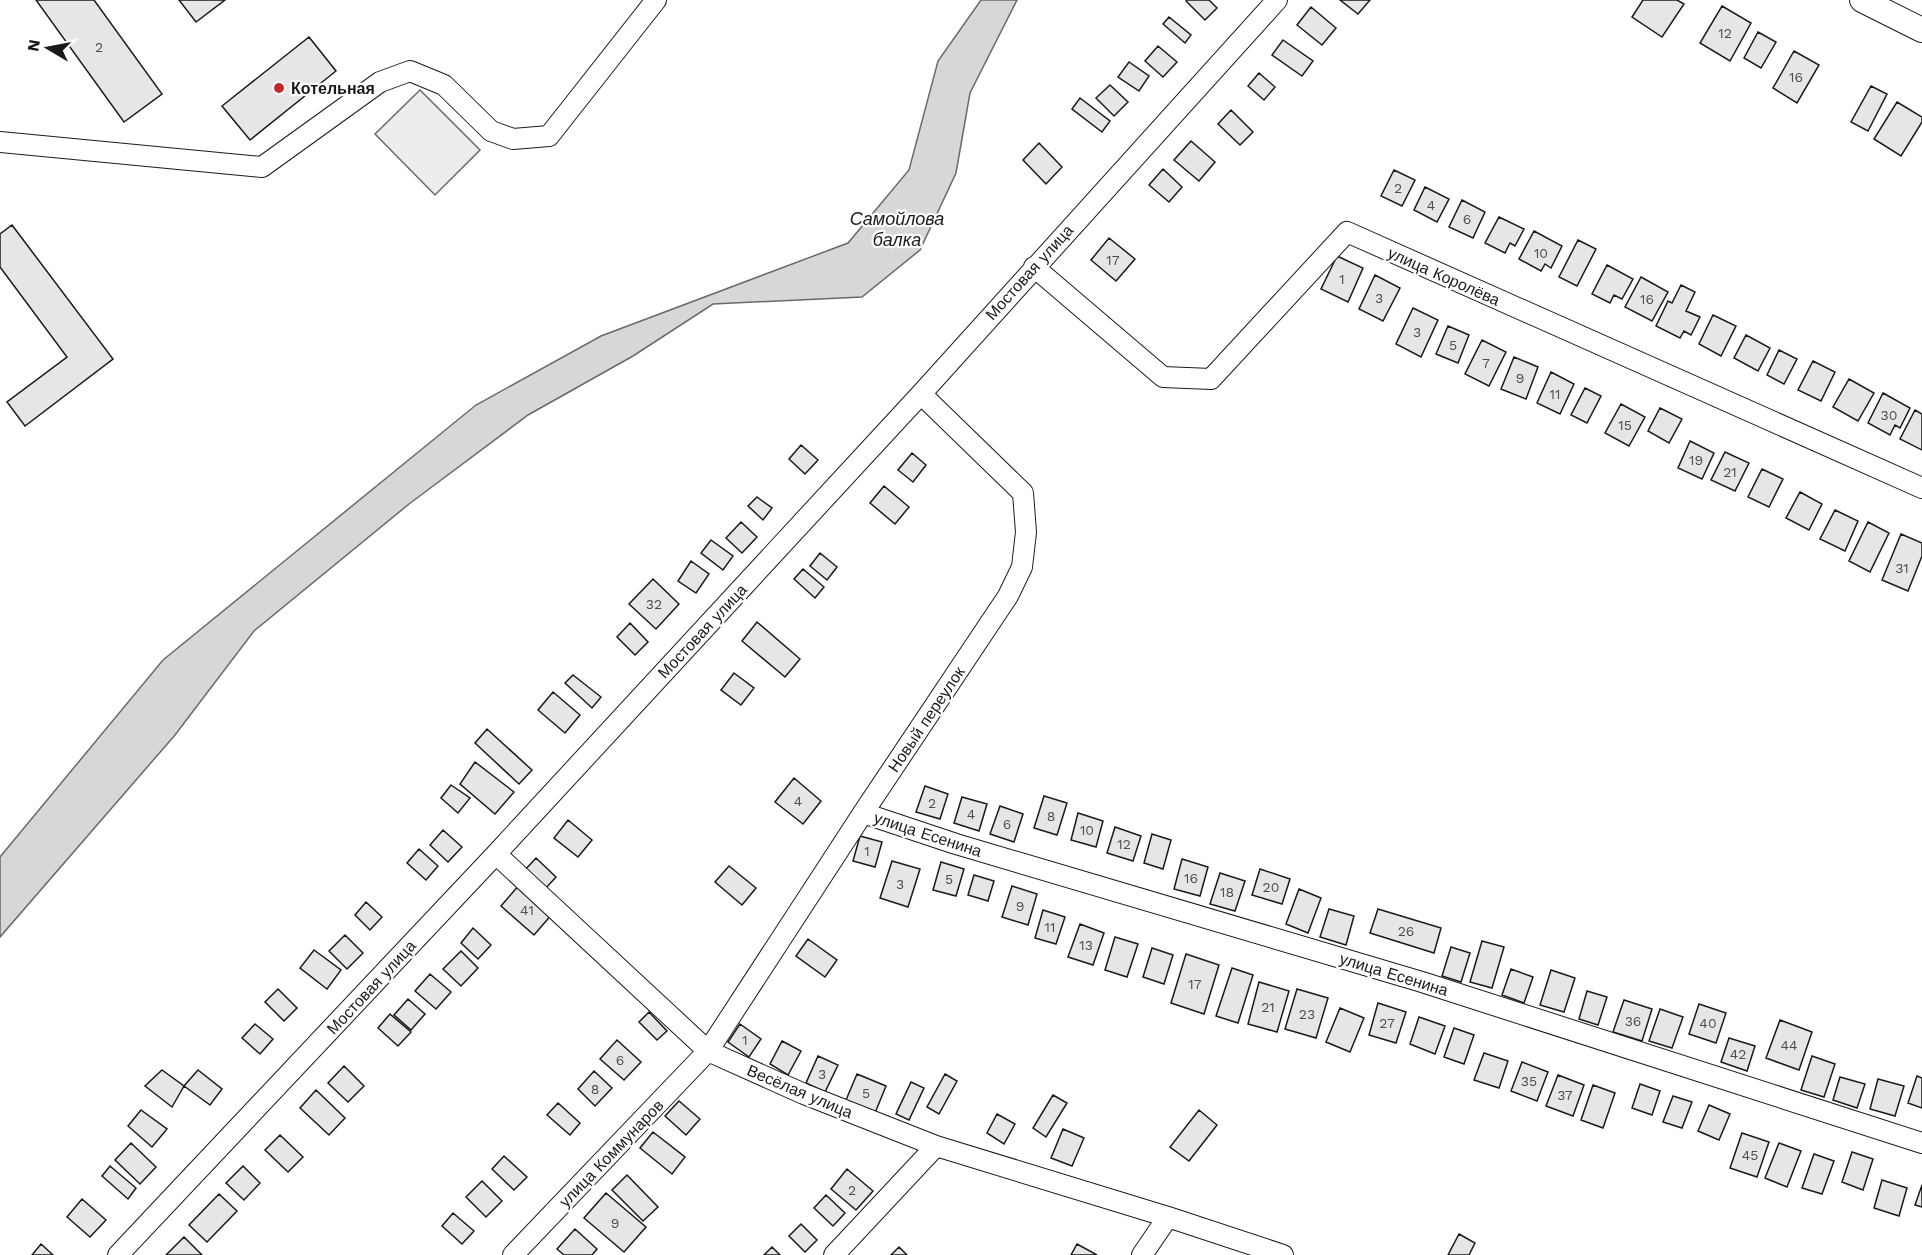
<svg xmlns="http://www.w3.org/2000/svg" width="1922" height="1255" viewBox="0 0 1922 1255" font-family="'Work Sans',sans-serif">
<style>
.green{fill:#ededed;stroke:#6a6a6a;stroke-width:1.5}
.water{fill:#d7d7d7;stroke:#6a6a6a;stroke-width:1.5}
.building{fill:#e6e6e6;stroke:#1a1a1a;stroke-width:1.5}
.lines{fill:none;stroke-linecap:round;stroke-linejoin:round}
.minor-casing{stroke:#1a1a1a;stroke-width:22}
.major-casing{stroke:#1a1a1a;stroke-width:26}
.minor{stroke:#fff;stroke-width:20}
.major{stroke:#fff;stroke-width:24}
.poi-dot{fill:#c62828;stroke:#fff;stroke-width:2}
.labels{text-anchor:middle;stroke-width:4.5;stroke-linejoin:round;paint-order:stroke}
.number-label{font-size:14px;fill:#4d4d4d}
.poi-label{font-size:16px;font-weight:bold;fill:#1a1a1a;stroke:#fff;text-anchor:start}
.street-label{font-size:16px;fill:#1a1a1a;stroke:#fff}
.water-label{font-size:18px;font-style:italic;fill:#1a1a1a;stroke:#fff}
</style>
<rect width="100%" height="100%" fill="#fff"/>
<path class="green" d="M420 90 480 150 435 195 375 134Z"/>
<path class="water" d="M981 0H1017L970 93 956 173 920 250 862 297 713 304 633 356 528 415 409 504 254 631 175 735 0 937V857L163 660 476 405 601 336 848 243 909 170 938 61Z"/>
<path class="building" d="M36 0H94L162 94 124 122Z
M179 0H225L196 22Z
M1187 0H1209L1217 8 1205 20 1186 1Z
M1340 0H1370L1358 14Z
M1643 0H1677L1684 4 1662 37 1632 17Z
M1722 6 1751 23 1730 61 1700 43Z
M1311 7 1336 28 1322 45 1297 25Z
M1169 17 1191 35 1185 43 1163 24Z
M1758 32 1776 42 1761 68 1744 58Z
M309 37 336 71 250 140 222 106Z
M1283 40 1313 61 1302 76 1272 55Z
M1158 46 1177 62 1163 77 1145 61Z
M1794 51 1819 65 1797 103 1773 88Z
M1129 62 1149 76 1139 91 1118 77Z
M1259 73 1275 87 1264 100 1248 86Z
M1110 85 1128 102 1114 116 1096 98Z
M1871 86 1887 94 1868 131 1851 122Z
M1080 98 1110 121 1102 132 1072 109Z
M1897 102 1922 117V122L1901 156 1874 139Z
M1231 110 1253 132 1240 145 1218 124Z
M1191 141 1215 162 1199 181 1174 160Z
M1039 143 1062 167 1046 184 1023 160Z
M1163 169 1182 187 1169 202 1149 185Z
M1394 170 1415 180 1402 206 1381 196Z
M1425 187 1449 199 1437 222 1414 210Z
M1462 200 1485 212 1473 238 1449 227Z
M1499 217 1524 229 1515 246 1510 243 1505 253 1485 243Z
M12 225 113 359 25 426 7 402 67 357 0 267V234Z
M1534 231 1562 246 1551 268 1545 264 1541 271 1519 259Z
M1109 238 1135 259 1116 281 1091 260Z
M1578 240 1596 249 1577 286 1559 277Z
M1337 256 1363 268 1348 302 1321 289Z
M1607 265 1633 279 1622 299 1614 295 1610 303 1592 294Z
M1375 275 1400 288 1383 321 1359 309Z
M1641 277 1668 292 1652 321 1625 307Z
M1681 285 1695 292 1686 311 1700 317 1691 335 1684 331 1680 338 1656 326 1668 301 1672 303Z
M1413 308 1438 320 1421 357 1396 344Z
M1713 315 1736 326 1721 356 1699 344Z
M1448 326 1469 335 1458 363 1436 354Z
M1746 335 1770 348 1758 371 1734 358Z
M1482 340 1506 352 1489 386 1465 374Z
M1779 350 1797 359 1784 384 1767 375Z
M1514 357 1538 367 1526 399 1501 389Z
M1813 361 1835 372 1821 401 1798 390Z
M1551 372 1574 384 1560 414 1537 403Z
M1849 379 1874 393 1858 421 1833 407Z
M1585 388 1601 396 1587 423 1571 415Z
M1883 393 1910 408 1900 428 1895 425 1890 435 1868 423Z
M1621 404 1645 417 1629 446 1605 433Z
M1660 408 1682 419 1669 443 1648 431Z
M1915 410 1922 414V450L1900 439Z
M1690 441 1714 453 1702 479 1678 468Z
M801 445 818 460 805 474 789 459Z
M1725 452 1749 463 1735 491 1711 480Z
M912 453 926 465 913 482 898 470Z
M1762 469 1783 479 1769 507 1748 497Z
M884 486 909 507 895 524 870 503Z
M1800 492 1822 504 1809 530 1786 518Z
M757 497 772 508 763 520 748 506Z
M1835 510 1858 521 1845 551 1820 539Z
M741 522 757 537 742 553 726 538Z
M1868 522 1889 533 1870 572 1849 561Z
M1901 534 1922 543V556L1908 591 1882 580Z
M711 540 733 556 723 570 701 553Z
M820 553 837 567 827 580 810 566Z
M691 561 709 574 696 593 678 581Z
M803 569 824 587 815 598 794 579Z
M653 579 679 604 656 629 629 604Z
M757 622 800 659 785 677 742 641Z
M630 623 648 642 635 655 617 637Z
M734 673 754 688 741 705 721 690Z
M573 675 601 697 592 708 565 683Z
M553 692 580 715 565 733 538 710Z
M487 729 532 770 519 784 475 743Z
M475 762 514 792 495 814 460 784Z
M794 778 821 801 803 824 775 802Z
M451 785 470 798 458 813 441 798Z
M925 786 948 794 940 819 916 812Z
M1044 796 1067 803 1057 835 1034 828Z
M962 797 987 804 979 831 954 823Z
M1000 806 1023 814 1014 842 990 834Z
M1078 813 1103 821 1096 847 1071 840Z
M568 820 592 840 578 857 554 838Z
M1115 827 1141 836 1133 861 1107 853Z
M443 830 462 847 448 862 430 845Z
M1152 834 1171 840 1163 869 1144 863Z
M860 836 882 842 875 867 853 861Z
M419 849 438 866 426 880 407 863Z
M536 858 556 877 545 889 525 870Z
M1182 859 1208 867 1200 896 1174 889Z
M892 861 920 869 908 907 880 898Z
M941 862 964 869 956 896 933 890Z
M729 866 756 888 742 905 715 882Z
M1260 869 1290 879 1282 904 1252 895Z
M1220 873 1245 881 1235 911 1210 904Z
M974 875 994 881 988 901 968 895Z
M520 884 553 913 534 935 501 906Z
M1012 886 1037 894 1028 925 1002 917Z
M1299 889 1321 898 1308 933 1286 924Z
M366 902 382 917 370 930 355 915Z
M1329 909 1354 916 1346 945 1320 937Z
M1378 909 1441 928 1434 953 1370 933Z
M1043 910 1065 917 1056 944 1035 938Z
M1080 924 1104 933 1093 965 1068 957Z
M473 928 491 945 478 959 461 943Z
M345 935 363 953 347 969 329 951Z
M1115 937 1138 944 1127 977 1105 970Z
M808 939 837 960 825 977 796 956Z
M1482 941 1504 947 1492 988 1470 982Z
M1451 947 1470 953 1461 982 1442 976Z
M1152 948 1173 955 1164 984 1143 977Z
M314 950 341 970 327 989 300 968Z
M461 951 478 968 461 986 443 969Z
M1186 954 1219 965 1204 1014 1171 1003Z
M1232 968 1253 975 1238 1023 1216 1016Z
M1511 969 1533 977 1524 1003 1502 995Z
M1551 970 1575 978 1564 1012 1540 1005Z
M430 974 451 992 436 1009 415 991Z
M1259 982 1289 991 1277 1032 1248 1024Z
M278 989 297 1008 284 1021 265 1002Z
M1297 989 1328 998 1316 1038 1285 1029Z
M1587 991 1607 997 1598 1025 1579 1019Z
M408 999 425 1014 411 1030 394 1015Z
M1624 1000 1652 1009 1642 1041 1613 1032Z
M1378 1003 1406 1012 1396 1043 1369 1035Z
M1699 1004 1726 1013 1716 1043 1689 1034Z
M1340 1008 1364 1018 1350 1052 1326 1042Z
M1660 1009 1683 1017 1672 1048 1649 1041Z
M649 1012 667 1031 657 1040 639 1022Z
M390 1014 411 1032 398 1046 378 1028Z
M1419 1017 1445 1026 1435 1054 1410 1044Z
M1780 1020 1812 1032 1799 1070 1766 1058Z
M255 1024 273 1039 260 1054 242 1038Z
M740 1024 761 1039 749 1057 728 1042Z
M1454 1028 1474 1035 1464 1064 1444 1057Z
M1729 1038 1755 1046 1747 1071 1721 1062Z
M617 1040 641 1062 624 1080 600 1059Z
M782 1041 801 1051 788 1075 770 1064Z
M1484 1053 1508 1061 1499 1088 1474 1080Z
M818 1056 838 1065 825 1092 806 1083Z
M1812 1056 1835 1064 1824 1097 1801 1090Z
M1522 1062 1548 1072 1537 1101 1511 1091Z
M344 1066 364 1086 348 1102 328 1083Z
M162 1070 184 1086 172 1107 145 1086Z
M198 1070 222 1089 210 1105 184 1086Z
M594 1071 612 1088 595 1106 578 1089Z
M857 1074 886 1086 875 1113 846 1100Z
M945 1074 957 1081 939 1114 927 1107Z
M1558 1075 1584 1085 1573 1116 1546 1106Z
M1917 1076 1922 1078V1108L1908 1103Z
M1840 1077 1865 1084 1857 1108 1833 1100Z
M1878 1079 1904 1086 1895 1116 1870 1109Z
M911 1082 924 1088 909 1120 896 1114Z
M1640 1084 1660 1091 1652 1115 1632 1108Z
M1593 1085 1615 1093 1603 1128 1581 1120Z
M316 1090 345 1118 329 1135 300 1108Z
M1053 1095 1067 1103 1046 1137 1033 1128Z
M1673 1096 1692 1102 1682 1128 1663 1122Z
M679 1101 700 1119 686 1135 665 1116Z
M558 1103 580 1123 570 1135 547 1115Z
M1709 1105 1730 1114 1719 1140 1698 1131Z
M141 1110 167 1129 152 1147 128 1126Z
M1199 1110 1217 1125 1189 1161 1170 1147Z
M997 1114 1015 1124 1004 1144 987 1133Z
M1063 1129 1084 1138 1072 1166 1051 1158Z
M653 1132 685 1157 672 1174 640 1148Z
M1742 1133 1769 1142 1757 1177 1730 1168Z
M280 1135 303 1157 288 1172 265 1150Z
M131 1143 156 1167 140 1184 115 1160Z
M1779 1143 1801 1151 1787 1187 1765 1178Z
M1852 1152 1873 1159 1863 1190 1842 1182Z
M1814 1154 1834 1161 1822 1194 1802 1188Z
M504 1156 527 1177 514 1190 492 1169Z
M110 1166 136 1188 128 1199 102 1176Z
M243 1166 260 1183 244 1200 226 1183Z
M847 1169 873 1191 856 1210 831 1189Z
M627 1175 658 1207 643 1221 612 1190Z
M1882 1180 1907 1188 1899 1216 1874 1208Z
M482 1181 502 1201 486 1217 466 1197Z
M1922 1185V1207L1915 1205Z
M606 1193 646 1227 624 1252 584 1218Z
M219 1194 237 1211 207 1242 189 1225Z
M826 1195 845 1213 833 1226 814 1208Z
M82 1199 106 1220 90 1237 67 1217Z
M453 1213 474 1231 462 1244 442 1226Z
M801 1224 817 1240 805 1252 789 1236Z
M575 1229 597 1249 592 1255H564L557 1249Z
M1459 1234 1475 1243 1469 1255H1448Z
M184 1237 202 1255H166Z
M41 1244 53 1255H32Z
M1077 1244 1097 1255H1071Z
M772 1247 780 1255H764Z
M899 1247 907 1255H891Z"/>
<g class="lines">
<defs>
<path id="minor" d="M0 142 262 167 380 82 410 71 444 85 491 131 513 139 549 136 656 0
M1034 267 1163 377 1211 379 1347 232 1922 488
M863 813 956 844 1422 982 1922 1143
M496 854 708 1051 804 1094 936 1146 1168 1217 1283 1255
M118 1255 496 854 921 394 1277 0
M513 1255 708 1051 863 813 1008 596 1022 567 1026 532 1023 493 921 394
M834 1255 936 1146
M1142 1255 1168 1217"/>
<path id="major" d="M1862 0 1922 30"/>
</defs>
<use href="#minor" class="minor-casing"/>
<use href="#major" class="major-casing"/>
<use href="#minor" class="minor"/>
<use href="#major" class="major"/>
</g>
<circle class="poi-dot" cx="279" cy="88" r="6"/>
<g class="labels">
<g class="number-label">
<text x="1725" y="38">12</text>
<text x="99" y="52">2</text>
<text x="1796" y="82">16</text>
<text x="1398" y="193">2</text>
<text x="1431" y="210">4</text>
<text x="1467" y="224">6</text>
<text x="1541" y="258">10</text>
<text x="1113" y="265">17</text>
<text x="1342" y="284">1</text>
<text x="1379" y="303">3</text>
<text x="1647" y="304">16</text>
<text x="1417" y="337">3</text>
<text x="1453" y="350">5</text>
<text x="1486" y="368">7</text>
<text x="1520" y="383">9</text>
<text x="1555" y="399">11</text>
<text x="1889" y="420">30</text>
<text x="1625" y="430">15</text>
<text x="1696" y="465">19</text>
<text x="1730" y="477">21</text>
<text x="1902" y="573">31</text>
<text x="654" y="609">32</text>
<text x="798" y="806">4</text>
<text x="932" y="808">2</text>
<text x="971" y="819">4</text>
<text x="1051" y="821">8</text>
<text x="1007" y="829">6</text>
<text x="1087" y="835">10</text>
<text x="1124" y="849">12</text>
<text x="867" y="856">1</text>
<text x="1191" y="883">16</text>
<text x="949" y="884">5</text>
<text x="900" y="889">3</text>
<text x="1271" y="892">20</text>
<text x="1227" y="897">18</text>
<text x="1020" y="911">9</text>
<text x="527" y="915">41</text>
<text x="1050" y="932">11</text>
<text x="1406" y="936">26</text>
<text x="1086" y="950">13</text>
<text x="1195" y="989">17</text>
<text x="1268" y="1012">21</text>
<text x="1307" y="1019">23</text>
<text x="1633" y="1026">36</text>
<text x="1387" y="1028">27</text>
<text x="1708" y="1028">40</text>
<text x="745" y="1045">1</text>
<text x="1789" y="1050">44</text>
<text x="1738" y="1059">42</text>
<text x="620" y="1065">6</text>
<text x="822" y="1079">3</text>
<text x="1529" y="1086">35</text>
<text x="595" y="1094">8</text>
<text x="866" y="1098">5</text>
<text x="1565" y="1100">37</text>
<text x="1750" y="1160">45</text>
<text x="852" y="1195">2</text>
<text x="615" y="1228">9</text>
</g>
<g class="poi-label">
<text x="291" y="94">Котельная</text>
</g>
<g class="street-label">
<text transform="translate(1029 272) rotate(-48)" y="6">Мостовая улица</text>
<text transform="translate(1444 276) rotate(24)" y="6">улица Королёва</text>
<text transform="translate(702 631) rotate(-47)" y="6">Мостовая улица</text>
<text transform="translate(926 719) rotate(-56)" y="6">Новый переулок</text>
<text transform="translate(928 834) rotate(18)" y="6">улица Есенина</text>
<text transform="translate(1394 974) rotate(17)" y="6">улица Есенина</text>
<text transform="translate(371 987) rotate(-47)" y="6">Мостовая улица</text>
<text transform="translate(800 1091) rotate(23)" y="6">Весёлая улица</text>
<text transform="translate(611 1153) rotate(-46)" y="6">улица Коммунаров</text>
</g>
<g class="water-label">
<text x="897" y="225">Самойлова<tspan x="897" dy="21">балка</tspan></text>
</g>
</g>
<g transform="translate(48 48) rotate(280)" stroke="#ffffff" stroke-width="4.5" paint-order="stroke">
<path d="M0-4.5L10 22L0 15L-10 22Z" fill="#1a1a1a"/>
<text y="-9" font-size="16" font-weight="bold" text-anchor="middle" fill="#1a1a1a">N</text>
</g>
</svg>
